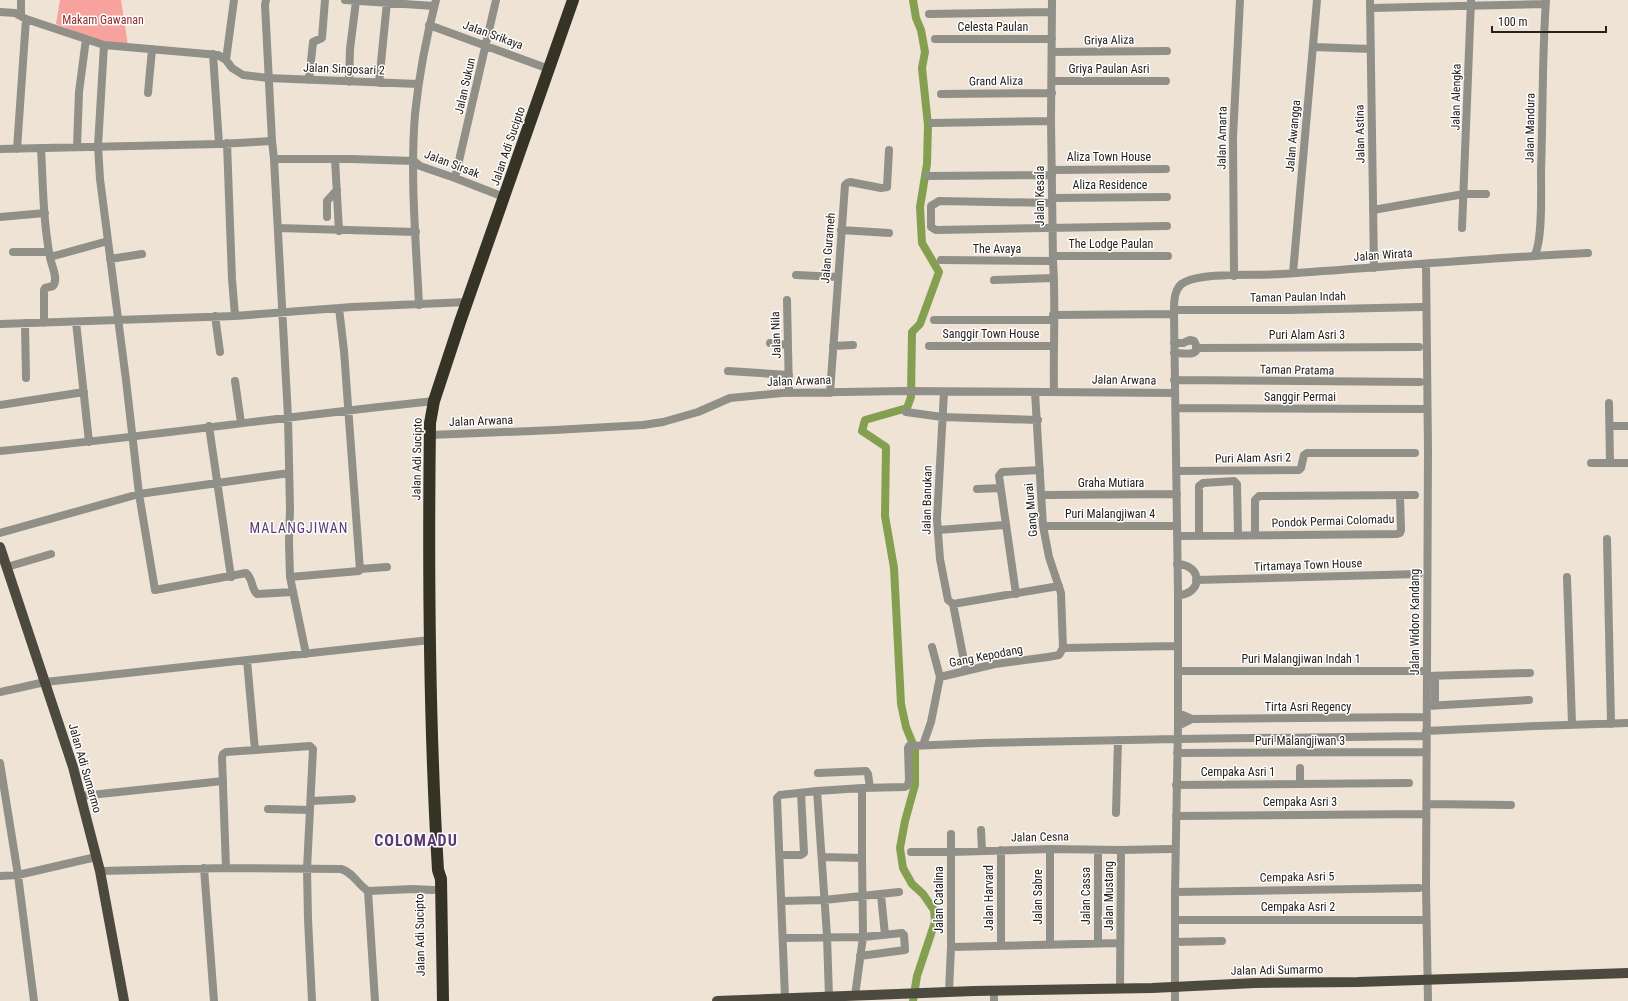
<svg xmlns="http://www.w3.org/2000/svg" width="1628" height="1001" viewBox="0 0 1628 1001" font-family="'Roboto Condensed',sans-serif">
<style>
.green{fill:#f7a29d}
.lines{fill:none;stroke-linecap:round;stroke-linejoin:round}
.canal{stroke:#859f51;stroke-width:8}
.minor{stroke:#908f88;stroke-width:8}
.major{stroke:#4c4a3f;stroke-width:10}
.highway{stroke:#353326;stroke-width:12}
.labels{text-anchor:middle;stroke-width:3;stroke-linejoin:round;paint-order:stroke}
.park-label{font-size:12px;fill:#942c2e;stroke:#fff}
.street-label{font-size:12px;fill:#25211c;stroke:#fff}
.quarter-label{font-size:14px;letter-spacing:1px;fill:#5b3b75;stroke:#fff}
.district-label{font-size:16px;font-weight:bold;letter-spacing:1px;fill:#5b3b75;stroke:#fff}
</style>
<rect width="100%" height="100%" fill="#eee3d5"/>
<path class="green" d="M60 0H121L128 46 100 41 56 24Z"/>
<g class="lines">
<path class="canal" d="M913 1001 917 976 935 922 934 910 923 894 912 884 903 868 900 848 905 821 915 785V749L906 727 901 704 894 568 885 516 886 447 862 431 865 420 907 408 911 397 912 332 920 324 939 272 922 243 920 207 927 164 928 125 922 68 925 52 921 30 916 18 913 0"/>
<path class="minor" d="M266 0 265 5 272 141
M345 0 434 6
M1052 0 1051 121 1053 261C1056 305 1053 348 1054 392
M1370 0 1374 268
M1370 8 1545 4
M0 12 15 13 26 19 104 45 218 55 226 60 232 68 243 75 268 78 418 84
M929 14 1052 12
M21 16V0
M429 25 549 69
M935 39H1052
M104 45 98 146 100 179 126 380 139 494 155 590 246 573C253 578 251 589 257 594L293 592
M1313 47 1371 49
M1052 52 1167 51
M213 54 219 144
M226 60 234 0
M309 80 313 42 322 38 325 0
M1052 81H1166
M349 82 350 49 356 1
M379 83 387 2
M148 93 152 49
M941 94 1052 93
M932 123 1051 121
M227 143 232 279 235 316
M77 147 79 92 86 39
M41 148C43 184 43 221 50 257 51 265 59 279 53 286L45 288 44 290V323
M0 149 219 144 272 141 274 159H351L414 161
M17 149 26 19
M274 159 288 417 290 509 289 542 290 577 306 654
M335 159 339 231
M414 161 420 166 455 178 504 197
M1052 170 1166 169
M928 176 1052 175
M455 178 496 0
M1052 198 1167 197
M1052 203 939 201 931 206V227L936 230 1167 226
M1373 210 1464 194H1486
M0 217 45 213
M327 217V201L337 190
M278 228 416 232
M1462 228 1471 0
M841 230 889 233
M13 252H49
M1053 256H1168
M1534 256C1543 243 1541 189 1541 171 1543 114 1542 57 1546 0
M50 257 108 241
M110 259 142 254
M941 260 1053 261
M1426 264 1428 451 1426 886 1428 1001
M1293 273 1317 0
M796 275 838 277
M1234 276 1233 137 1240 0
M994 280 1054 278
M787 300 789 393
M419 305C416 242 410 177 415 114 419 75 426 38 436 0
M1174 310H1288L1422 307
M1053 315 1174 314
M215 316 220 352
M934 320H1053
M76 322 89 442
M25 323 26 378
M0 324 235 316 352 307 467 302
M770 343 788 345
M1174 343H1183L1190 340 1194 341C1204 358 1183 353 1174 353
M833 346 853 345
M929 346H1053
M1196 348 1419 347
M728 371 789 375
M1174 380 1420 382
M235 381 241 423
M944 392 937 519 940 559 948 600 953 604
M830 393 845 185 847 183 850 182 881 188 887 187 889 150
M1609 403 1610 463
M0 405 84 392
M1176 408 1424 409
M906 412 942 417 1038 420
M209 426 231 577
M1610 426H1628
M430 435 555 430 643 425 663 422 698 412 730 398 782 393 904 391 1175 393
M0 451C145 437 289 416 434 401
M1591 463H1628
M1176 471 1299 470 1301 468 1304 455 1307 453H1415
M977 489 1000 488
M1046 495 1177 494
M1043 526H1177
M938 530 1005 525
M0 533 139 494 289 473
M1255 535V500L1259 496 1415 495
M1177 536 1397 534 1400 533 1401 530 1400 496
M1199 536V486L1203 483 1234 481 1237 484 1238 536
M1607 539 1611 724
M1177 564C1204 565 1202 595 1178 595
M7 567 51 554
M360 569 387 567
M290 577 359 571 360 570 344 351 339 308
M1567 577 1572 724
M1196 580 1419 574
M1016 594 999 476 1002 472 1040 470
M953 604 1059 586
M953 604 966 671
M932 647 940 677 995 664 1048 657 1059 655 1063 648 1061 593 1049 557 1043 526 1035 392
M1063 648 1177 646
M247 660 255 750 310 746 313 749 307 869 308 919 312 1001
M1178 671H1425
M1427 676 1530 673
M1435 676V706
M0 692 45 682 430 640
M1427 706 1529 700
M1178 713 1192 719 1178 726
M1192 719 1423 717
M1426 731 1536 726 1628 723
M923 745 931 722 940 677
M1177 753 1423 752
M0 763 18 875 34 1001
M1300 768V784
M818 773 866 771 868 774 870 788
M1176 785 1409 783
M817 791 827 936 829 997
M81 796 223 781
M311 801 352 799
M1427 804 1511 805
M268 809 310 810
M1116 813 1118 740
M1176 816 1423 814
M981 830 982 851
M911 852H951L1050 849 1121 850 1170 849
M780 855H801L804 853 801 793
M822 857 862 858
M204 868 214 1001
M226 868 222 758 223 754 226 752 255 750
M100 871 226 868 341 869C353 872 358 885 368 891L413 889 433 890
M0 876 18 875 96 857
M368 891 375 1001
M1175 892 1419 888
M881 895 885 935
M782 901 824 900 899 892
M1175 920H1421
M783 938 863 937 902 933 904 935 905 950 860 956
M1175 942 1222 941
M1098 943V850
M1050 944V849
M1001 945V850
M951 947 1120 943
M1120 988 1121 850
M949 992 951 947V834
M855 996 863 937 862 858V788L905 787 908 785 909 780 908 748 909 746 984 743 1177 739 1426 736
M785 998 777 798 780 795 817 791 862 788
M994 1001V991
M1175 1001V892L1178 726V595L1174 314C1174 304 1173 287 1185 282 1205 272 1256 276 1281 274 1383 267 1486 258 1588 253"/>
<path class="major" d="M0 547 73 767 100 871 124 1001
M717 1001 974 991 1152 988 1255 983 1358 982 1628 973"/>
<path class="highway" d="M443 1001 441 879 438 870C429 721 428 572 430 423L434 401 460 322 573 0"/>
</g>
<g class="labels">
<g class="park-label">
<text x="103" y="24">Makam Gawanan</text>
</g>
<g class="street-label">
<text x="993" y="31">Celesta Paulan</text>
<text transform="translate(493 35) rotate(20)" y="4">Jalan Srikaya</text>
<text transform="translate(1109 40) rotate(-1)" y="4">Griya Aliza</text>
<text transform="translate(344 69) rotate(2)" y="4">Jalan Singosari 2</text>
<text x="1109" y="73">Griya Paulan Asri</text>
<text transform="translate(996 81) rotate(-1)" y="4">Grand Aliza</text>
<text transform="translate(465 86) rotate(-77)" y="4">Jalan Sukun</text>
<text transform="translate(1456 97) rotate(-89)" y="4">Jalan Alengka</text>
<text transform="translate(1530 128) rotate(-89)" y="4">Jalan Mandura</text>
<text transform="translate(1360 134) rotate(-91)" y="4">Jalan Astina</text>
<text transform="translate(1293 136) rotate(-85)" y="4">Jalan Awangga</text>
<text transform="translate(1222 138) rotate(-89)" y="4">Jalan Amarta</text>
<text transform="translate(508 146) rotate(-71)" y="4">Jalan Adi Sucipto</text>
<text x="1109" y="161">Aliza Town House</text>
<text transform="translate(452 164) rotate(21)" y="4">Jalan Sirsak</text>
<text x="1110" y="189">Aliza Residence</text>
<text transform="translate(1040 196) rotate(-90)" y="4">Jalan Kesala</text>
<text x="1111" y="248">The Lodge Paulan</text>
<text transform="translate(828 248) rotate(-85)" y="4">Jalan Gurameh</text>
<text x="997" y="253">The Avaya</text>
<text transform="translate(1383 255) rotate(-4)" y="4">Jalan Wirata</text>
<text transform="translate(1298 297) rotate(-1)" y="4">Taman Paulan Indah</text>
<text x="991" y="338">Sanggir Town House</text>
<text transform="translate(776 335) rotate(-92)" y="4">Jalan Nila</text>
<text x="1307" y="339">Puri Alam Asri 3</text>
<text transform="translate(1297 370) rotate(1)" y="4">Taman Pratama</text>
<text transform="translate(1124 380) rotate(1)" y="4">Jalan Arwana</text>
<text transform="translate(799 381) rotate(-2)" y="4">Jalan Arwana</text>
<text x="1300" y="401">Sanggir Permai</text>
<text transform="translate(481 421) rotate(-2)" y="4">Jalan Arwana</text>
<text transform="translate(1253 458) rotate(-1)" y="4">Puri Alam Asri 2</text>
<text transform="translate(417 459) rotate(-89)" y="4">Jalan Adi Sucipto</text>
<text x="1111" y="487">Graha Mutiara</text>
<text transform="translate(927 500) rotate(-89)" y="4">Jalan Banukan</text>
<text transform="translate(1031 510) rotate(-95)" y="4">Gang Murai</text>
<text x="1110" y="518">Puri Malangjiwan 4</text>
<text transform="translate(1333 521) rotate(-2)" y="4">Pondok Permai Colomadu</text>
<text transform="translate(1308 565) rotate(-2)" y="4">Tirtamaya Town House</text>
<text transform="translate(1415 622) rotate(-90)" y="4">Jalan Widoro Kandang</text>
<text transform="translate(986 656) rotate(-11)" y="4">Gang Kepodang</text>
<text x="1301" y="663">Puri Malangjiwan Indah 1</text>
<text x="1308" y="711">Tirta Asri Regency</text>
<text x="1300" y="745">Puri Malangjiwan 3</text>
<text transform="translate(85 768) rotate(74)" y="4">Jalan Adi Sumarmo</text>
<text x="1238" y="776">Cempaka Asri 1</text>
<text x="1300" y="806">Cempaka Asri 3</text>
<text transform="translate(1040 837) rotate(-1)" y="4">Jalan Cesna</text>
<text transform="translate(1297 877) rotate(-1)" y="4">Cempaka Asri 5</text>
<text transform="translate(1086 896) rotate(-90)" y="4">Jalan Cassa</text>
<text transform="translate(1109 896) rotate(-90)" y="4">Jalan Mustang</text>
<text transform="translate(1038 897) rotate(-90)" y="4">Jalan Sabre</text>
<text transform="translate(989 898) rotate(-90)" y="4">Jalan Harvard</text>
<text transform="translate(939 900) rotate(-90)" y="4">Jalan Catalina</text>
<text x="1298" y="911">Cempaka Asri 2</text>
<text transform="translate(420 935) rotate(-91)" y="4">Jalan Adi Sucipto</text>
<text transform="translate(1277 970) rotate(-1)" y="4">Jalan Adi Sumarmo</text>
</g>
<g class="quarter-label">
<text x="299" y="533">MALANGJIWAN</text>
</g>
<g class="district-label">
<text x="416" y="846">COLOMADU</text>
</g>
</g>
<path d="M1492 26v6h114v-6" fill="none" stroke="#25211c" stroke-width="2"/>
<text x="1498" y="26" font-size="12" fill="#25211c" stroke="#ffffff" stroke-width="3" paint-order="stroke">100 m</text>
</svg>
